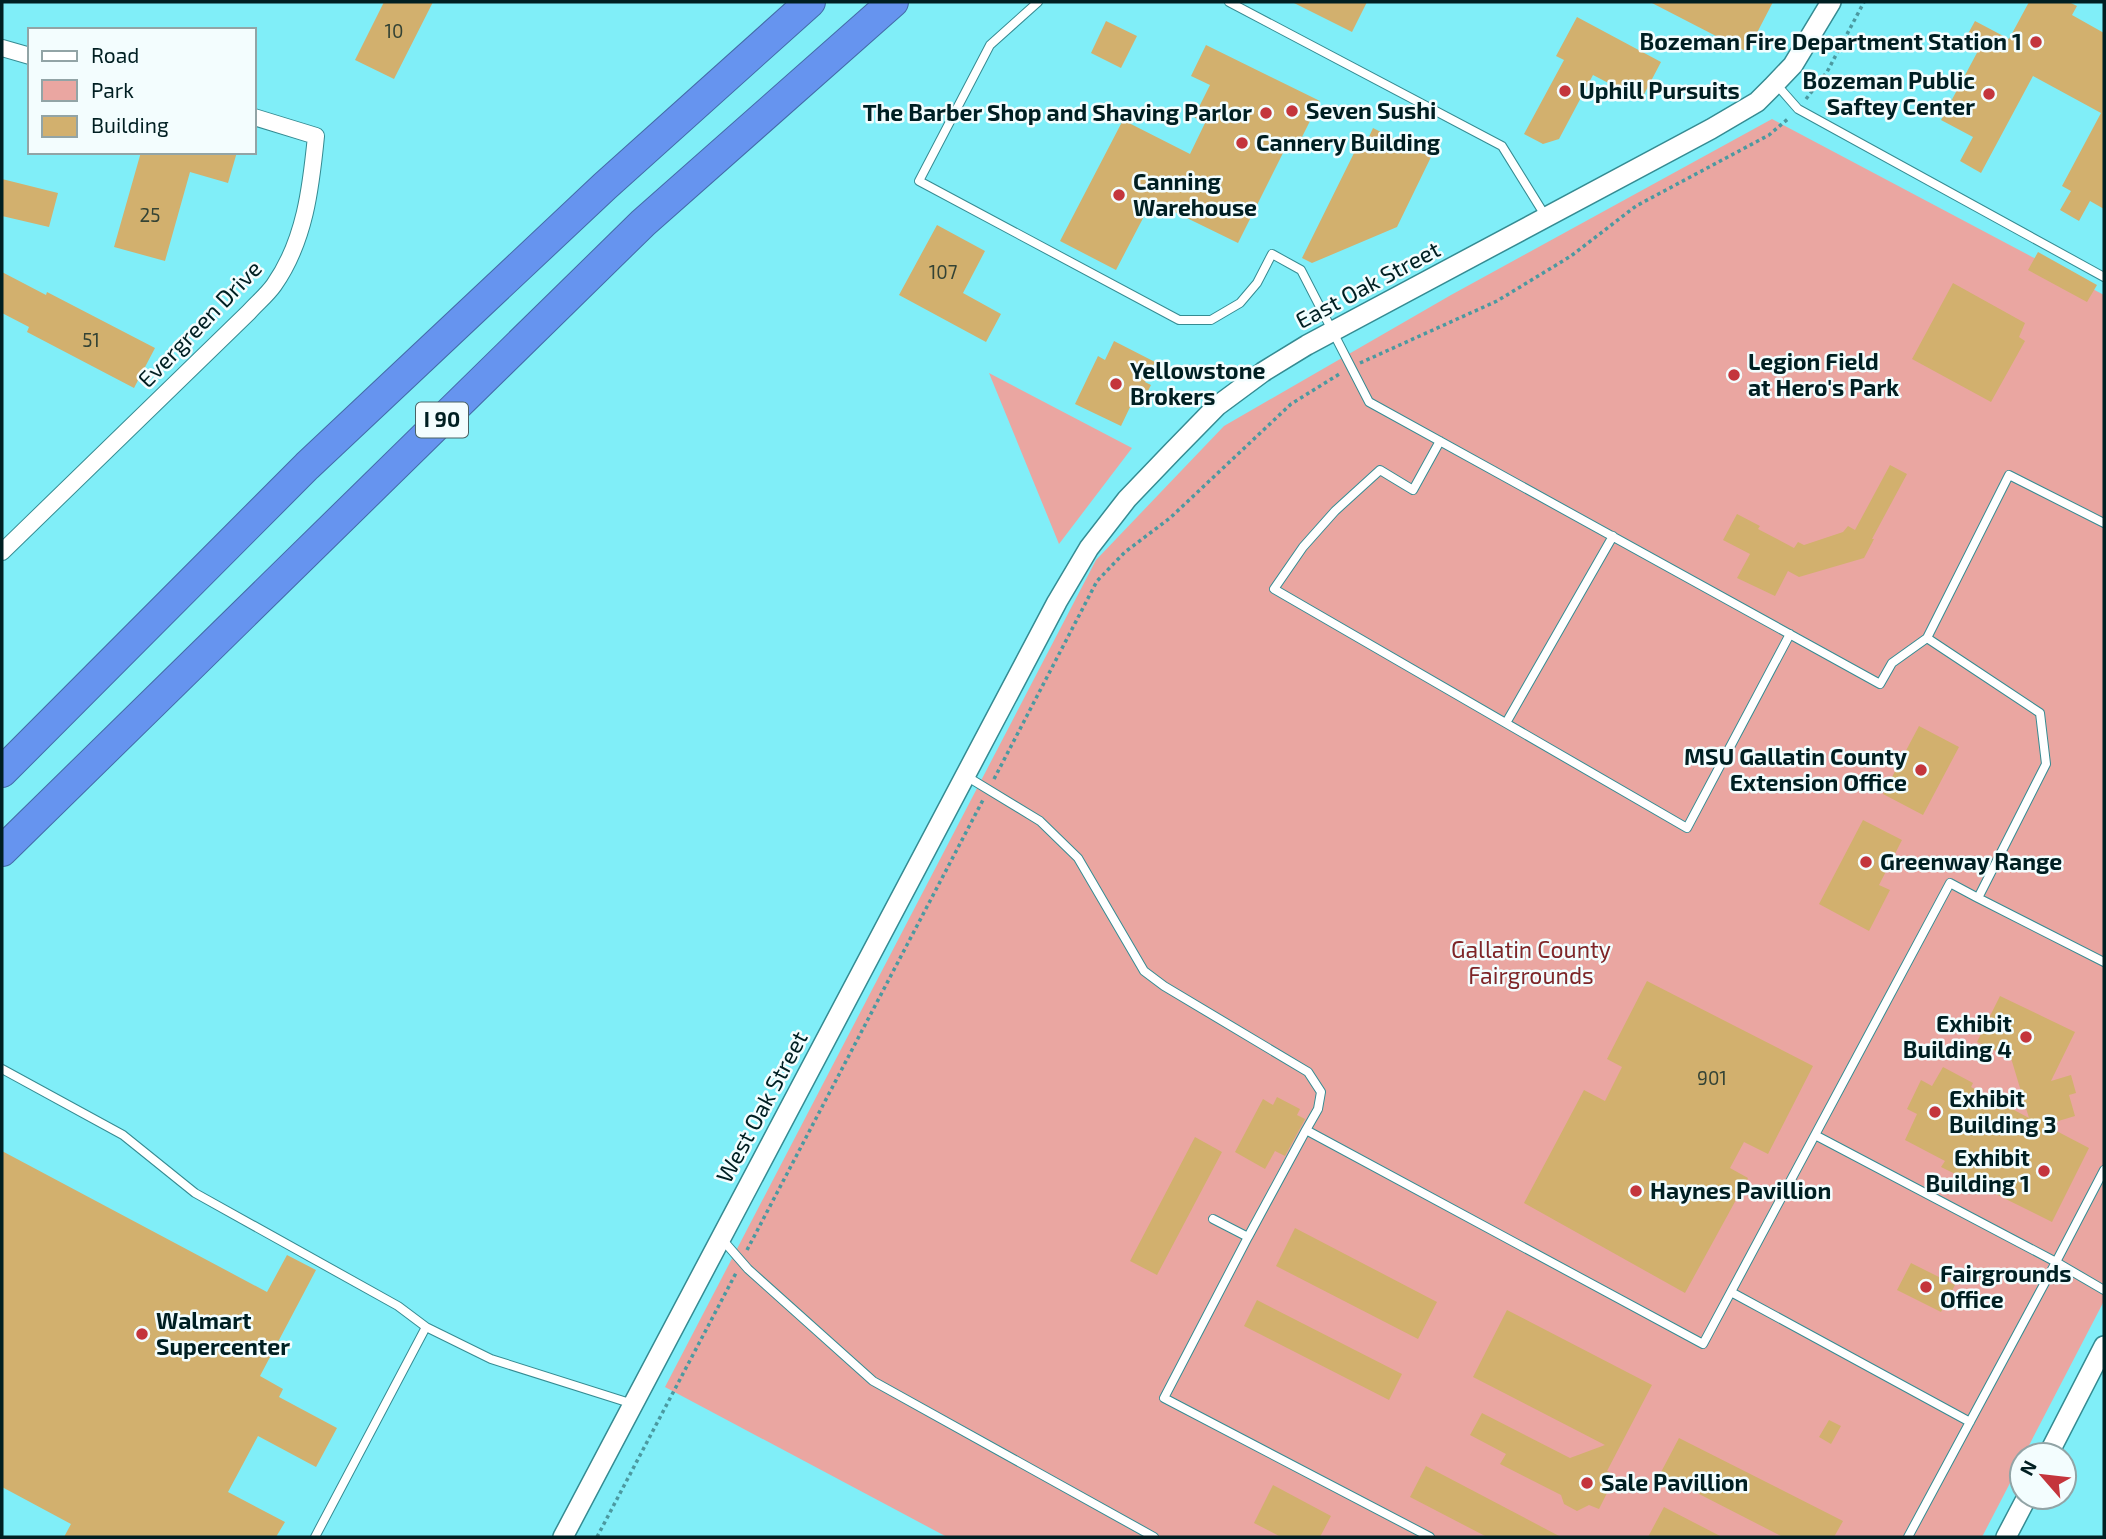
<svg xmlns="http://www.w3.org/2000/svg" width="2106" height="1539" viewBox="0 0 2106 1539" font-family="'Exo 2',sans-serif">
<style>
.green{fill:#eaa6a1}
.building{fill:#d2b06e}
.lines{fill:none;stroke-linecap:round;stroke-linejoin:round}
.service-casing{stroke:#358b92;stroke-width:10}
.minor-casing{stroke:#358b92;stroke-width:18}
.tertiary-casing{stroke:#358b92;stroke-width:22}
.motorway-casing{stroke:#426ba7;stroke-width:32}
.path{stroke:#4b99a0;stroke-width:3.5;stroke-dasharray:3.5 3.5;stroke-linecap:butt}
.service{stroke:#fff;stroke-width:8}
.minor{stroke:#fff;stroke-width:16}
.tertiary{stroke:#fff;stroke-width:19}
.motorway{stroke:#6694ef;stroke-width:30}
.poi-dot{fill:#c4353c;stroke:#f3fdfe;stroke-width:2.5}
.labels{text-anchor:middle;stroke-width:5;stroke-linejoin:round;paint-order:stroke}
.number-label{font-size:19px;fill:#344335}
.shield{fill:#f3fdfe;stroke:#496264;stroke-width:2}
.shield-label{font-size:21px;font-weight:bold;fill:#001f22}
.poi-label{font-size:23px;font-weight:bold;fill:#001f22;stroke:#f3fdfe;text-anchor:start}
.street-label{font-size:23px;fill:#001f22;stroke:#f3fdfe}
.park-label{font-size:23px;fill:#7e2527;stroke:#f3fdfe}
</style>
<rect width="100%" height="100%" fill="#80eef8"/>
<path class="green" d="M1772 119 2104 295V1301L2024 1455H2022V1460L1982 1537H947L665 1387 1096 560 1224 426 1451 295Z
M989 373 1132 448 1059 544Z"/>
<path class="building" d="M384 2H433L394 79 355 60Z
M1292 2H1367L1352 32Z
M1650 2H1773L1747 52Z
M2029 2H2069L2077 6 2072 15 2104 33V209L2090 201 2079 221 2060 210 2071 191 2062 186 2101 113 2033 76 1981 173 1960 161 1973 137 1941 120 1979 49 1964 41 1975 21 2009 39Z
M1577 17 1661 62 1641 100 1593 75 1559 139 1543 144 1524 134 1564 60 1556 56Z
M1106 21 1137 36 1121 68 1091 53Z
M1206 45 1320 101 1298 145 1289 141 1238 243 1152 201 1116 270 1060 241 1123 120 1190 154 1205 123 1194 117 1210 85 1191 76Z
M1373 128 1431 157 1397 227 1312 263 1302 258 1357 147 1363 150Z
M141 152H237L228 183 190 172 165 261 114 247Z
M2 179 58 193 49 227 2 216Z
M937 225 985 251 963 293 1001 314 986 342 899 295Z
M2038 252 2097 285 2087 302 2028 270Z
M2 272 46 295 47 292 155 348 134 388 27 332 29 327 2 313Z
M1953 283 2025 323 2019 337 2025 341 1991 402 1912 359Z
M1114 341 1155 362 1145 382 1151 385 1140 407 1132 403 1121 426 1075 404 1098 356 1105 360Z
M1890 465 1907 474 1872 539H1874L1864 558 1799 577 1788 571 1775 596 1737 578 1750 554 1723 540 1737 514 1760 526 1758 529 1794 548 1798 542 1804 545 1843 532 1848 526 1855 530Z
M1919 726 1959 747 1923 815 1883 794Z
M1863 820 1902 840 1879 885 1890 890 1869 931 1819 904Z
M1647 981 1813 1066 1768 1154 1744 1142 1730 1168 1748 1178 1685 1293 1524 1203 1584 1090 1605 1101 1622 1067 1607 1059Z
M2000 996 2075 1032 2051 1081 2071 1075 2076 1093 2069 1095 2075 1116 2045 1125 2089 1148 2052 1222 1941 1167 1945 1161 1905 1140 1917 1114 1907 1109 1921 1080 1932 1086 1943 1067 1973 1083 1971 1087 2029 1118 2011 1058 1977 1042Z
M1277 1097 1300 1109 1297 1115 1305 1119 1285 1156 1275 1151 1265 1169 1235 1152 1263 1099 1273 1105Z
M1195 1137 1222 1152 1157 1275 1130 1261Z
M2 1151 267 1292 287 1255 316 1270 260 1376 283 1389 279 1397 337 1428 316 1467 258 1436 228 1492 285 1522 276 1537H64L71 1524 2 1487Z
M1295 1228 1437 1302 1418 1339 1276 1266Z
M1911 1263 1955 1285 1941 1312 1897 1290Z
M1257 1300 1402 1374 1389 1400 1244 1326Z
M1507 1310 1652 1385 1607 1471 1616 1475 1599 1509 1589 1505 1577 1511 1564 1504 1561 1495 1500 1464 1506 1454 1470 1435 1482 1413 1570 1458 1605 1445 1473 1377Z
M1829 1420 1841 1426 1831 1444 1819 1437Z
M1679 1438 1843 1521 1834 1537H1783L1660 1474Z
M1426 1466 1561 1537H1487L1410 1497Z
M1273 1485 1331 1516 1320 1537H1281L1254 1523Z
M1664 1507 1722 1537H1648Z"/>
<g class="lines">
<defs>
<path id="service" d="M1038 2 990 45 919 181 1179 320H1211L1240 303 1257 283 1272 254 1301 270 1369 402 1880 684 1892 663 1927 638 2040 713 2046 764 1978 898 2104 962
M1229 2 1502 146 1546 217
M1776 84 1798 109 2104 277
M1440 441 1413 490 1380 470 1335 511 1303 547 1274 589 1687 828 1790 634
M1927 638 2009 475 2104 523
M1506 723 1613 536
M966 776 1040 821 1078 858 1144 971 1164 986 1308 1072 1321 1092 1318 1109 1306 1130
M2 1069 123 1135 195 1193 398 1306 426 1327
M1815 1135 2056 1262 1908 1537
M2104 1170 2056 1262 2104 1290
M1213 1219 1248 1237 1306 1130 1703 1344 1950 883 1978 898
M1248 1237 1164 1398 1430 1537
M721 1238 748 1269 873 1381 1154 1537
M1731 1292 1970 1422
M315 1537 426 1327 491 1359 633 1404"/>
<path id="minor" d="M2 48 30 56
M2 552 249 312C257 303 267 295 274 285 305 241 311 187 316 136L254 117"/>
<path id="tertiary" d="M2048 1455 2104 1346
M563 1537 1057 602 1089 548 1127 499 1173 451 1217 406 1263 372 1307 345 1711 129 1757 102 1772 87 1793 65 1831 2
M2006 1537 2027 1497"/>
<path id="motorway" d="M2 772 307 466 605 186 810 2
M2 851 643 223 893 2"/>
</defs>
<use href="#service" class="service-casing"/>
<use href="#minor" class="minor-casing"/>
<use href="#tertiary" class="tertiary-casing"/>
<use href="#motorway" class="motorway-casing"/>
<path class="path" d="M1806 99 1827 72 1864 2
M1360 363 1497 301 1571 256 1636 206 1769 135 1789 118
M994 779 1097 581 1125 552 1170 518 1291 404 1341 373
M747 1250 984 798
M597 1537 736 1273"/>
<use href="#service" class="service"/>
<use href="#minor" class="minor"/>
<use href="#tertiary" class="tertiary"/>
<use href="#motorway" class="motorway"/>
</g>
<g class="poi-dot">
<circle cx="2036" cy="42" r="7"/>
<circle cx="1565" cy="91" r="7"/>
<circle cx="1989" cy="94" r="7"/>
<circle cx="1292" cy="111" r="7"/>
<circle cx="1266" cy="113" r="7"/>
<circle cx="1242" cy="143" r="7"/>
<circle cx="1119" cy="195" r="7"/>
<circle cx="1734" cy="375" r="7"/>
<circle cx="1116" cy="384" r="7"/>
<circle cx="1921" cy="770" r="7"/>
<circle cx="1866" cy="862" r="7"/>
<circle cx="2026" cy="1037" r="7"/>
<circle cx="1935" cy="1112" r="7"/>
<circle cx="2044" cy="1171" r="7"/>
<circle cx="1636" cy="1191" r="7"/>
<circle cx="1926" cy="1287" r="7"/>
<circle cx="142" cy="1334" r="7"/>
<circle cx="1587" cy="1483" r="7"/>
</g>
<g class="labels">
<g class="number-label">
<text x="394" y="38">10</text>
<text x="150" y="222">25</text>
<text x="943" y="279">107</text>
<text x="91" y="347">51</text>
<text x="1712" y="1085">901</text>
</g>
<rect class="shield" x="416" y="402.5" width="52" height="35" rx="5"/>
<g class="shield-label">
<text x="442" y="427">I 90</text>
</g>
<g class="poi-label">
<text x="2022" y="50" text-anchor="end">Bozeman Fire Department Station 1</text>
<text x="1975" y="89" text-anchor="end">Bozeman Public<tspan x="1975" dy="26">Saftey Center</tspan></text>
<text x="1579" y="99">Uphill Pursuits</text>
<text x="1306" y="119">Seven Sushi</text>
<text x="1252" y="121" text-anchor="end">The Barber Shop and Shaving Parlor</text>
<text x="1256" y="151">Cannery Building</text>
<text x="1133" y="190">Canning<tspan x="1133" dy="26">Warehouse</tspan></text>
<text x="1748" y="370">Legion Field<tspan x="1748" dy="26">at Hero's Park</tspan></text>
<text x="1130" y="379">Yellowstone<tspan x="1130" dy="26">Brokers</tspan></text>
<text x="1907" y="765" text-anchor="end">MSU Gallatin County<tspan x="1907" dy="26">Extension Office</tspan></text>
<text x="1880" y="870">Greenway Range</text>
<text x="2012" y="1032" text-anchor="end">Exhibit<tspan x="2012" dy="26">Building 4</tspan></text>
<text x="1949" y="1107">Exhibit<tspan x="1949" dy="26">Building 3</tspan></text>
<text x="2030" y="1166" text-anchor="end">Exhibit<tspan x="2030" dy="26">Building 1</tspan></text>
<text x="1650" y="1199">Haynes Pavillion</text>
<text x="1940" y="1282">Fairgrounds<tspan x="1940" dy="26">Office</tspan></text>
<text x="156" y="1329">Walmart<tspan x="156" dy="26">Supercenter</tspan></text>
<text x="1601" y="1491">Sale Pavillion</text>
</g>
<g class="street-label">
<text transform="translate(1368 285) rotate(-28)" y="8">East Oak Street</text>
<text transform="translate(200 324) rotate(-46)" y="8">Evergreen Drive</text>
<text transform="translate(762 1107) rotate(-62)" y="8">West Oak Street</text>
</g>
<g class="park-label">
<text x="1531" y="958">Gallatin County<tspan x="1531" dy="26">Fairgrounds</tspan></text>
</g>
</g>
<rect width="2106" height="1539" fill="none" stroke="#001f22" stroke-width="7"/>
<rect x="28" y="28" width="228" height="126" fill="#f3fdfe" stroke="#92a4a6" stroke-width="2"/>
<rect x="42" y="51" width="35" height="10" fill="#ffffff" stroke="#92a4a6" stroke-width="2"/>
<text x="91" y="63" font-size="21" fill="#001f22">Road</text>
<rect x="42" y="80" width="35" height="21" fill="#eaa6a1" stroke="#92a4a6" stroke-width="2"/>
<text x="91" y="98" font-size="21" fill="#001f22">Park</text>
<rect x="42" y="116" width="35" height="21" fill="#d2b06e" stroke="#92a4a6" stroke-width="2"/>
<text x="91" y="133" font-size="21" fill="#001f22">Building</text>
<g transform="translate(2043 1476) rotate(298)"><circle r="33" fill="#f3fdfe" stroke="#92a4a6" stroke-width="2"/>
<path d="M0-5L12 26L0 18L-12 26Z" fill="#c4353c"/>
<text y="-10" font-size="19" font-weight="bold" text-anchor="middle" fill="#001f22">N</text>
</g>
</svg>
